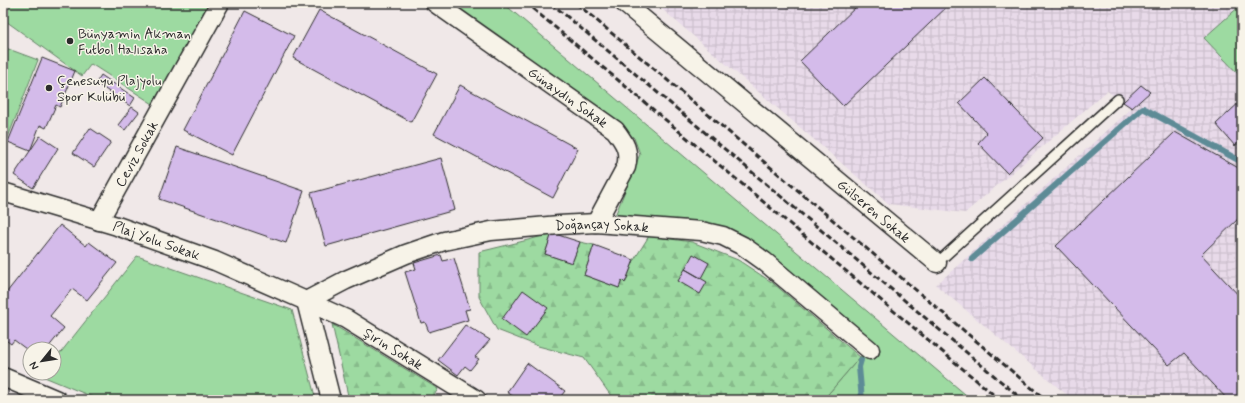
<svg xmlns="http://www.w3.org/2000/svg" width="1245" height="403" viewBox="0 0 1245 403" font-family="Mynerve,sans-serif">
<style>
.industrial{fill:url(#industrial-grid)}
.grass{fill:#9ddaa1;stroke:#648266}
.forest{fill:url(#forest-firs);stroke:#648266}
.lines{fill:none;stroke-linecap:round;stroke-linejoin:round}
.stream{stroke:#5d8b96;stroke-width:6}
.building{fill:#d4bbea;stroke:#2b2b2b}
.lane-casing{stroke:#2b2b2b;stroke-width:12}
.street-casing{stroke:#2b2b2b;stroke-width:21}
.lane{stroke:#f7f3e8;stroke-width:9}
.street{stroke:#f7f3e8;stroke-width:18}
.rail{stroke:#2b2b2b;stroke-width:3;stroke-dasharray:6 3;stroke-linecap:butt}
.poi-dot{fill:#2b2b2b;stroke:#f7f3e8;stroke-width:1.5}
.labels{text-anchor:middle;stroke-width:3;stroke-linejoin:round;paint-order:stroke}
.poi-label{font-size:14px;fill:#2b2b2b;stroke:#f7f3e8;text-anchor:start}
.street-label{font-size:14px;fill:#2b2b2b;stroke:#f7f3e8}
</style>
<defs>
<pattern id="industrial-grid" width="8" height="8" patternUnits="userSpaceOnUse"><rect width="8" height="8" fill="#e8dae9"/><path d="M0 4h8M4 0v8" fill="none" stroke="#c7bbc8"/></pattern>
<pattern id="forest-firs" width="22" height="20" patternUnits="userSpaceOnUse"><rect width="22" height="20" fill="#9ddaa1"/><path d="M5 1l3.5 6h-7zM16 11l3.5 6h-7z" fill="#87bb8b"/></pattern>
</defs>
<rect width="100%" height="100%" fill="#f0e8e8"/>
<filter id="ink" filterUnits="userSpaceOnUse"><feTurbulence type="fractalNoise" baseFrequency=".025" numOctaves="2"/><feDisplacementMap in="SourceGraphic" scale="8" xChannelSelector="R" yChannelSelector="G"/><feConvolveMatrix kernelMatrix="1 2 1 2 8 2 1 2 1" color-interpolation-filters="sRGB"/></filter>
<g filter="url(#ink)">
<path class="industrial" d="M655 3H1242V400H1073L936 285 1132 108 1107 91 965 213 889 204Z"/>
<path class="grass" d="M3 3H210L153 104 91 64 82 76 3 19Z
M449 3H503L972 400H823L860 357 875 347 751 242 614 218 640 154 634 138 621 126Z
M1242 4V78L1204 38Z
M3 47 38 60 3 150Z
M137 256 292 310 316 400H100L42 376 44 373H54V361Z"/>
<path class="forest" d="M552 233 545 254 572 263 580 242 594 245 584 275 619 288 622 280 626 282 634 260 649 236 692 242 738 260 773 283 860 357 823 400H614L584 358 538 346 497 330 479 297V252L532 239Z
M332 324 438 389 431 400H349Z"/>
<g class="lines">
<path class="stream" d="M972 259 1143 108 1242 162
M861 360 859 367 862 400"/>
</g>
<path class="building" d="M860 3H951L843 106 800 61Z
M319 10 437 74 411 122 293 58Z
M245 11 294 36 232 155 183 130Z
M42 58 75 71 60 107 56 105 46 128 40 125 30 151 8 142Z
M101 75 135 98 130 106 96 83Z
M985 78 1043 138 1007 173 978 143 987 133 959 103Z
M460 85 578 149 553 198 434 134Z
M1141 85 1150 92 1132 108 1123 102Z
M1242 100V140L1235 146 1216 124Z
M132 107 139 112 125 130 118 125Z
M90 128 111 142 94 167 73 153Z
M1175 132 1242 170V215L1201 255 1242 299V400H1228L1184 353 1169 365 1056 246Z
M40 136 58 148 33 188 14 175Z
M177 147 304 191 286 243 159 199Z
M441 158 455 210 326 246 311 193Z
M60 225 86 246 89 242 117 263 87 300 72 289 50 316 64 328 47 349H30V352L14 340 11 344 3 338V297Z
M552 233 580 242 572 263 545 254Z
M594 245 634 260 625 283 622 280 619 288 584 275Z
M693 254 709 263 701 278 685 269Z
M441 255 443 261 454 258 470 309 465 310 468 320 429 332 425 322 421 323 405 272 416 269 414 263Z
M685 269 707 282 700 294 678 281Z
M523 290 548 308 526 337 502 319Z
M465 325 490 340 475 357 479 359 470 370 465 366 458 375 438 360Z
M527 363 565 391 558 400H518L507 392Z"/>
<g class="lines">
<defs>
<path id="lane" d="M937 263 1118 99"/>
<g id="street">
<path id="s1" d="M435 3 615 130C625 143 630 151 626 167L596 223"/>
<path id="s2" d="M624 3 937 263"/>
<path id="s3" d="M3 192 117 226 215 261 306 301 346 319 477 400"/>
<path id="s4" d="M99 221 220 3"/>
<path id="s5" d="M306 301 346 280 406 254 444 241 491 231 559 225 596 223 701 231 723 236 743 246 764 261 870 350"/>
<path d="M306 301 331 400"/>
<path d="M3 377 57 400"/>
</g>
</defs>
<use href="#lane" class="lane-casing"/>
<use href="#street" class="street-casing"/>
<use href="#lane" class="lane"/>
<use href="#street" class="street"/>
<path class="rail" d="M526 3 1000 400
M551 3 1023 400
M576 3 1046 400"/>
</g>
</g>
<g class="poi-dot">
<circle cx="70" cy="41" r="4"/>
<circle cx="49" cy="88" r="4"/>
</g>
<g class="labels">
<g class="poi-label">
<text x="78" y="38">Bünyamin Akman<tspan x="78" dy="16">Futbol Halısaha</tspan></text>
<text x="57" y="85">Çenesuyu Plajyolu<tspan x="57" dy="16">Spor Kulübü</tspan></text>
</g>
<g class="street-label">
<text dy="5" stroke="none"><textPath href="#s1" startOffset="163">Günaydın Sokak</textPath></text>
<text dy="5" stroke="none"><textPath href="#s4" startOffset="77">Ceviz Sokak</textPath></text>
<text dy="5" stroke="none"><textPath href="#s2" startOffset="325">Gülseren Sokak</textPath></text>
<text dy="5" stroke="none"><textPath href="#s5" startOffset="310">Doğançay Sokak</textPath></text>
<text dy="5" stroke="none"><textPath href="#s3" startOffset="161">Plaj Yolu Sokak</textPath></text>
<text dy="5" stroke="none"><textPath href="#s3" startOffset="422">Şırın Sokak</textPath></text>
</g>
</g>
<rect width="1245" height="403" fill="none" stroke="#f7f3e8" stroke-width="16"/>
<rect x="8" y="8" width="1229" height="387" fill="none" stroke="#2b2b2b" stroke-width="1.5" filter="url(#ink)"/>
<g transform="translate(42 361) rotate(240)"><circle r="19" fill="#f7f3e8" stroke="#a5a39c"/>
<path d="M0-3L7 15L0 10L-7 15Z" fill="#2b2b2b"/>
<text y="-6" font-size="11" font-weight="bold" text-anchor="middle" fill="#2b2b2b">N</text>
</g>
</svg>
